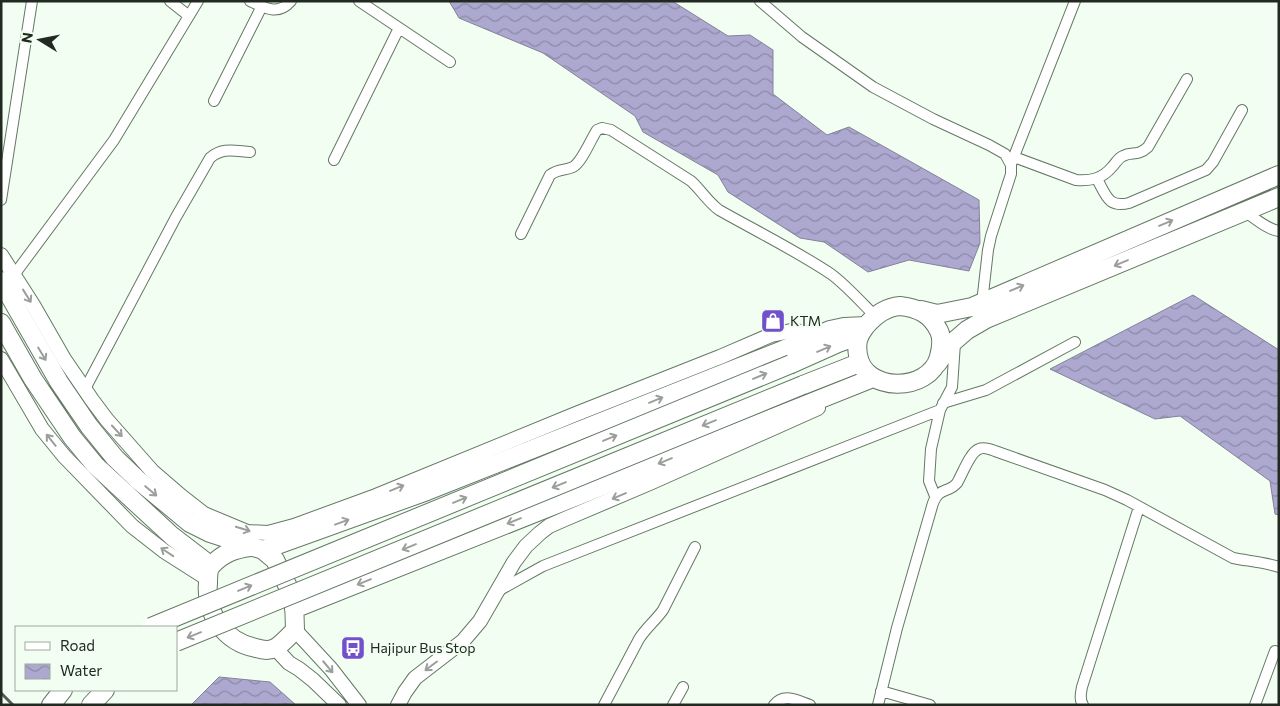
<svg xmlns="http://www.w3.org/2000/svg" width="1280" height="706" viewBox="0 0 1280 706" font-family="Commissioner,sans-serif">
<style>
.water{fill:url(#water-waves);stroke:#83829b}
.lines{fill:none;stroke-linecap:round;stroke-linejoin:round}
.street-casing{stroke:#657865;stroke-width:12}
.secondary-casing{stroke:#657865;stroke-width:16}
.highway-casing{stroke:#657865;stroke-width:20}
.street{stroke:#fff;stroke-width:10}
.secondary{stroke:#fff;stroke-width:14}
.highway{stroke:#fff;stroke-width:18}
.rail{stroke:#535d53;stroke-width:3}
.highway-bridge-casing{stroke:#657865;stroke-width:20;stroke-linecap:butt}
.highway-bridge{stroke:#fff;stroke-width:18}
.oneway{stroke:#9b9f9b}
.labels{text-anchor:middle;stroke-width:4;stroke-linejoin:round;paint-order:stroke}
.poi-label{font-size:14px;fill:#212921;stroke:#f1fef1;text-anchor:start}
</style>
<defs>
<pattern id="water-waves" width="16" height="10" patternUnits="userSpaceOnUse" patternTransform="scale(1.25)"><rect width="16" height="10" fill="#ada8cf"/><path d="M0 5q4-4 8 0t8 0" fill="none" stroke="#8c89a8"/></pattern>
</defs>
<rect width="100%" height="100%" fill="#f1fef1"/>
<path class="water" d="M449 1H672L728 36 750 35 773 50V94L827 135 849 127 979 200 980 243 969 271 909 260 868 272 824 242 800 238 728 192 718 175 643 132 635 116 543 53 459 18Z
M1193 295 1279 350V515L1275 514 1270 481 1180 416 1155 419 1050 369Z
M219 677 270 682 296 705H191Z"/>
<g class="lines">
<defs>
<path id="street" d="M170 1 189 16
M250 1C265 8 278 16 291 1
M359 1 450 62
M760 1 802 37 873 87 933 119 989 145 1005 154 1011 165V174L991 236 988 250 982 303
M214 101 262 6
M1014 157 1076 180C1091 181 1102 179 1112 167 1116 163 1118 158 1123 156 1132 151 1137 157 1148 147L1187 79
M334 160 399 28
M1011 164 1075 1
M1097 179C1106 195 1108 208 1129 203L1206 170 1213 162 1242 110
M1 200 32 1
M1244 211C1255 218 1266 229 1279 231
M521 234 550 175C559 168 565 171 573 167 582 162 591 139 597 130L602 128 611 130 691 181C701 190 708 202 719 210 756 231 795 250 831 274 846 285 862 303 876 317
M14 275 114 140 198 1
M85 389 176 217 210 158C222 147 235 151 250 152
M943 403 986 390 1075 342
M935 496 929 481 931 449 940 410 952 387 955 343
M498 591 543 566 940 410
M881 691 930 705
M604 705 639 639C646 628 656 620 663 610L695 547
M673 705 683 687
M774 705C784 692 798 701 810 705
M878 705 897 628 933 503C939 487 949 493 957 483 962 475 970 452 979 449 983 447 990 449 995 451L1105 490 1127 500 1233 558C1248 561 1264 562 1279 567
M1083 705C1079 699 1081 693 1082 687L1139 507
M1255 705 1275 651"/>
<path id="secondary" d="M1 255 33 305 64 359 92 400 107 420 152 471 181 496 204 514 247 532 268 533 294 526 376 496 576 414 720 357 771 335 791 331 820 334
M1 359 42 429 64 456 132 526 164 551 208 579
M295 630 331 669 359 705
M275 648 289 663 299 669 313 680 339 705
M398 705 405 692 415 678 463 641 480 621 514 562 526 546 540 533 549 526 565 519 652 482 818 408"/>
<path id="highway" d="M1 281 59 382 89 426 115 458 138 480 190 523 210 533 263 550 275 560 294 599 295 630C290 635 281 645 275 648 269 651 262 650 256 648 225 642 205 614 208 583 208 577 208 569 212 565 223 553 235 549 250 547
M900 306C918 308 931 314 939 331 943 339 941 349 939 357 929 393 864 393 858 355 856 343 858 336 865 327 874 316 886 307 900 306Z
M921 310 937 314 972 307 1279 175
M1 323 33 379 72 437 95 465 172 536 211 566
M791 364 838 343 858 336
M937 364 952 343 967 330 986 319 1279 197
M803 385 859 363
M263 550 427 491 780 351 830 330 844 327 866 326
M294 609 873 378
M51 705 63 690
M91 705 105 690"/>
</defs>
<use href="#street" class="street-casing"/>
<use href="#secondary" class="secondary-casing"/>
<use href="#highway" class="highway-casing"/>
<use href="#street" class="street"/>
<use href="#secondary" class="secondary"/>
<use href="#highway" class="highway"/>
<path class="rail" d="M1 693 13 705"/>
<defs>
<path id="highway-bridge" d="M151 627 791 364
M176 642 803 385"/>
</defs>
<use href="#highway-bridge" class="highway-bridge-casing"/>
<use href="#highway-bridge" class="highway-bridge"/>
</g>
<defs><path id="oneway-shaft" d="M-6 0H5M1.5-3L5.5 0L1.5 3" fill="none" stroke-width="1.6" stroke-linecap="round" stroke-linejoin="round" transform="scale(1.25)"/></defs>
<g class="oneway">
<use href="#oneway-shaft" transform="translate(1166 223) rotate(-23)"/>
<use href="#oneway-shaft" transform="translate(1121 263) rotate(157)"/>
<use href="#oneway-shaft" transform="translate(1017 288) rotate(-23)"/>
<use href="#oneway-shaft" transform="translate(27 296) rotate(58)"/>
<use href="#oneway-shaft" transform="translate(824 349) rotate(-23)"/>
<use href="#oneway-shaft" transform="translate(42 354) rotate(59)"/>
<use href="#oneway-shaft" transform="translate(760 376) rotate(-22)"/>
<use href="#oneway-shaft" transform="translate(656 400) rotate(-22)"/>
<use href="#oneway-shaft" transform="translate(709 423) rotate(158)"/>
<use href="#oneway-shaft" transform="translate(117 431) rotate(47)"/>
<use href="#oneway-shaft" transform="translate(610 438) rotate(-22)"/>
<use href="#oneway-shaft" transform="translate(51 440) rotate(-129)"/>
<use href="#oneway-shaft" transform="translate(665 461) rotate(158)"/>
<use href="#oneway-shaft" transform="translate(559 485) rotate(158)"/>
<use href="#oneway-shaft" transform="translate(397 488) rotate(-22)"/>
<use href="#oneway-shaft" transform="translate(151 491) rotate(40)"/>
<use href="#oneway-shaft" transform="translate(619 496) rotate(157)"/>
<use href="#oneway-shaft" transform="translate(460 500) rotate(-22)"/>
<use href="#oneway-shaft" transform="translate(514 521) rotate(158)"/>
<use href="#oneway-shaft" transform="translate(342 522) rotate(-20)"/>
<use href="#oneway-shaft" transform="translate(243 529) rotate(17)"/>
<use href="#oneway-shaft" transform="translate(409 547) rotate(158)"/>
<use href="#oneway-shaft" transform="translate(167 552) rotate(-146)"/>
<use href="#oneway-shaft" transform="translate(364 582) rotate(158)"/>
<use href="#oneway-shaft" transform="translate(245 588) rotate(-22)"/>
<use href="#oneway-shaft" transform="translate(194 635) rotate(158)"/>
<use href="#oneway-shaft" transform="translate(431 666) rotate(143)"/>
<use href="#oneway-shaft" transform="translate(328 667) rotate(50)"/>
</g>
<defs>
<symbol id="shop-square" viewBox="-11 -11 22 22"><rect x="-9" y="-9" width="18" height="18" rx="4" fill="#7151cb" stroke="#f1fef1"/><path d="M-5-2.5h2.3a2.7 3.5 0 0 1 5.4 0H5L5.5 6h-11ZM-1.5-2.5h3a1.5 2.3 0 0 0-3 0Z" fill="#fff"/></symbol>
<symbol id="bus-square" viewBox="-11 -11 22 22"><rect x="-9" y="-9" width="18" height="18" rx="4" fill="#7151cb" stroke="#f1fef1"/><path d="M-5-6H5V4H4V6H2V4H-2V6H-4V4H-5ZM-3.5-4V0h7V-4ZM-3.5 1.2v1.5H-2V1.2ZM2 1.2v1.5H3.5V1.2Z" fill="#fff"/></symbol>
</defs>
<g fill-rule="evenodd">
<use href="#shop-square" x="759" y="307" width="28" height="28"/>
<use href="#bus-square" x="339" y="634" width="28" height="28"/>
</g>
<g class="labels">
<g class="poi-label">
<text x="790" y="326">KTM</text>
<text x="370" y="653">Hajipur Bus Stop</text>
</g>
</g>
<rect width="1280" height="706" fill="none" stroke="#212921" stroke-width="5"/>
<rect x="15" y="626" width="162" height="65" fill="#f1fef1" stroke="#9ea99e"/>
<rect x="25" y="642" width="25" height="8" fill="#ffffff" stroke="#9ea99e"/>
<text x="60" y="651" font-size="15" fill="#212921">Road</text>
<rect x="25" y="664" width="25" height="15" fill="url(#water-waves)" stroke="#9ea99e"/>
<text x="60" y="676" font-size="15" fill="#212921">Water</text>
<g transform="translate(40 40) rotate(280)" stroke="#f1fef1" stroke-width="4" paint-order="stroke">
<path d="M0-4L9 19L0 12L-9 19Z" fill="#212921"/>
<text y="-8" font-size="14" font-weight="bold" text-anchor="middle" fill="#212921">N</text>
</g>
</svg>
